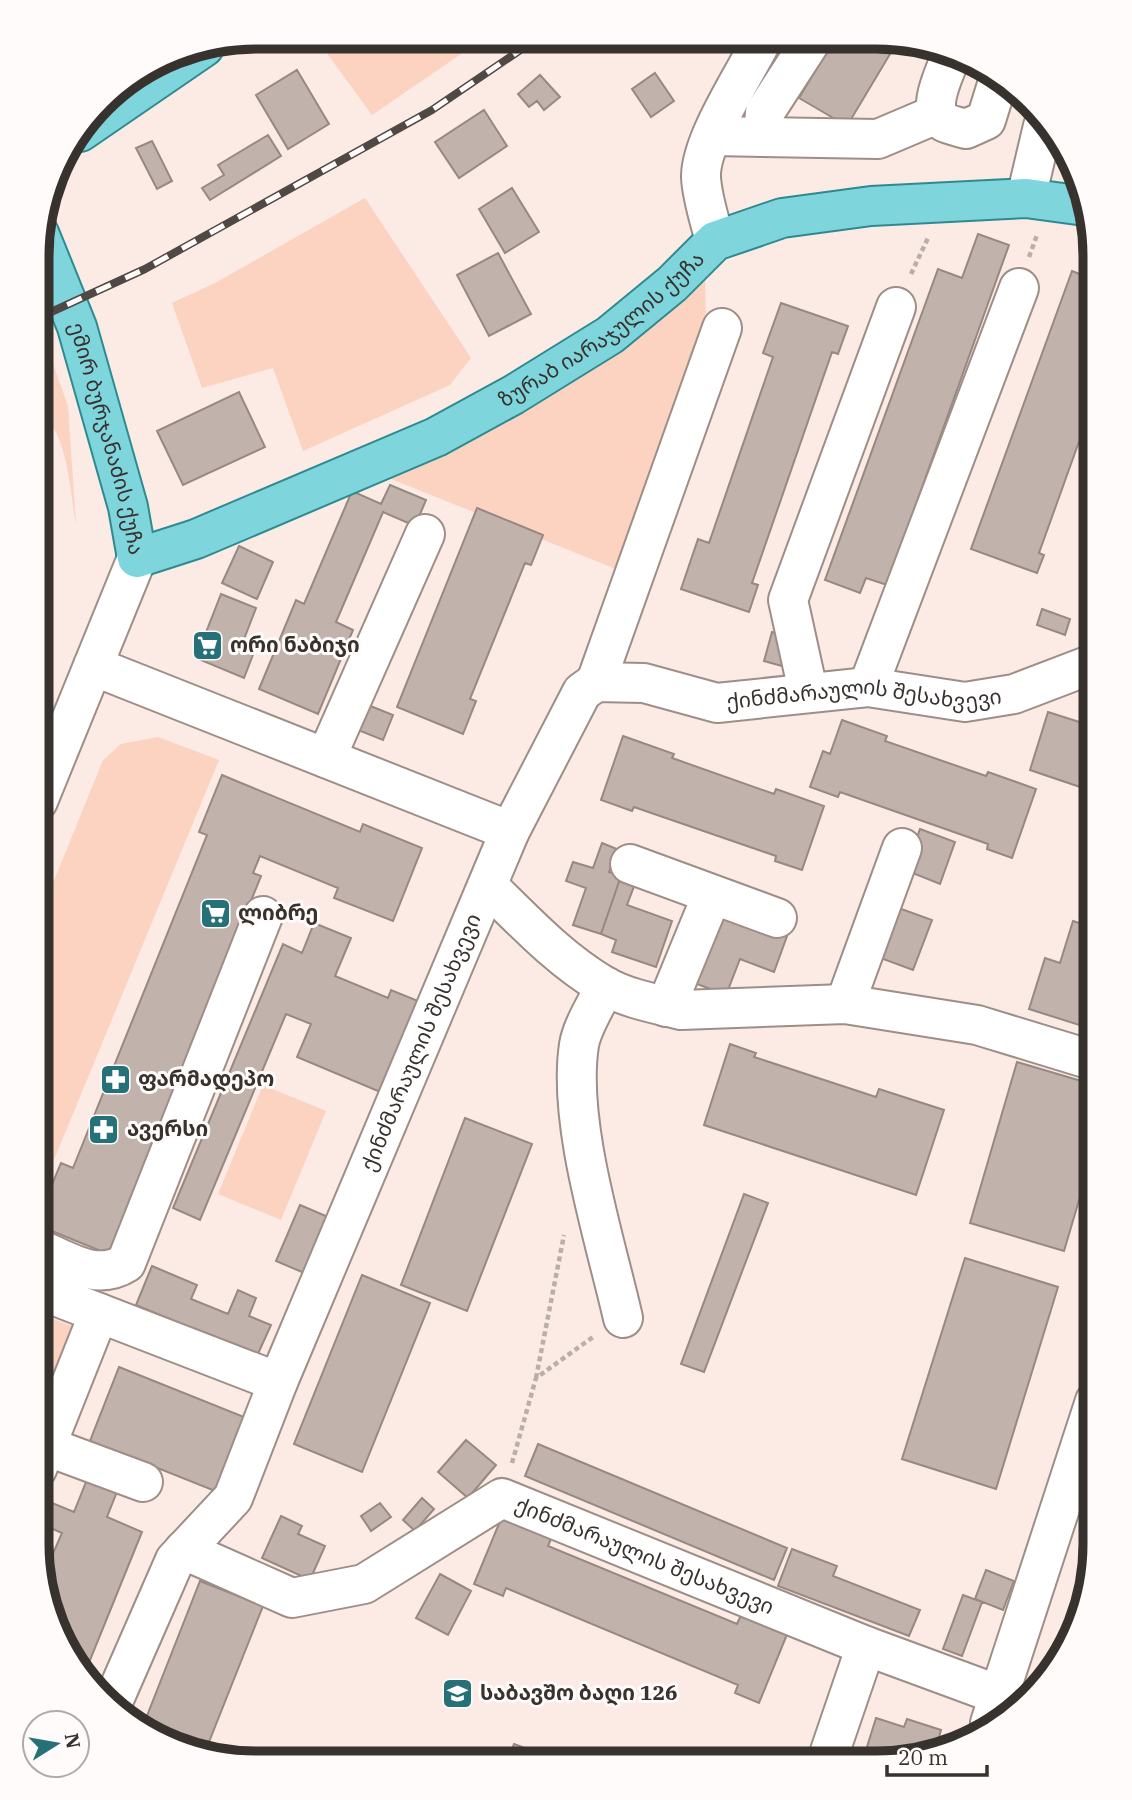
<svg xmlns="http://www.w3.org/2000/svg" width="1132" height="1800" viewBox="0 0 1132 1800" font-family="'IBM Plex Serif','Noto Sans Georgian',serif">
<style>
.green{fill:#fcd2c0}
.lines{fill:none;stroke-linecap:round;stroke-linejoin:round}
.stream{stroke:#5fa0a7;stroke-width:10}
.building{fill:#c1b2ac;stroke:#978882;stroke-width:2}
.minor-casing{stroke:#9d8e88;stroke-width:42}
.major-casing{stroke:#2f8a90;stroke-width:42}
.path{stroke:#baaea8;stroke-width:4.5;stroke-dasharray:5 3.5;stroke-linecap:butt}
.minor{stroke:#fff;stroke-width:38}
.major{stroke:#7fd5dc;stroke-width:38}
.rail-casing{stroke:#4f4844;stroke-width:8}
.rail{stroke:#fefbfa;stroke-width:5;stroke-dasharray:16;stroke-linecap:butt}
.labels{text-anchor:middle;stroke-width:6;stroke-linejoin:round;paint-order:stroke}
.street-label{font-size:21px;fill:#38322f;stroke:#fefbfa}
.poi-label{font-size:21px;font-weight:bold;fill:#38322f;stroke:#fefbfa;text-anchor:start}
.rim{fill:none;stroke:#38322f;stroke-width:9}
</style>
<rect width="100%" height="100%" fill="#fbebe4"/>
<path class="green" d="M315 37H486L372 115Z
M365 198 471 358 450 385 303 451 273 368 202 388 172 303 215 283Z
M705 268 706 330 616 569 386 477Z
M42 333 68 406 76 525C70 492 68 429 38 411V334Z
M158 737 219 760 37 1201 38 920 103 760 121 744Z
M263 1085 326 1111 281 1220 218 1194Z
M37 1313 72 1326 37 1419Z"/>
<g class="lines">
<path class="stream" d="M38 377 46 375"/>
</g>
<path class="building" d="M835 38 899 39 847 126 799 98Z
M297 70 329 124 288 149 256 95Z
M655 73 674 101 651 117 632 89Z
M540 75 560 97 544 110 537 101 529 107 518 94Z
M484 110 507 146 459 178 435 142Z
M268 135 281 156 210 200 202 188 224 175 218 165Z
M152 141 172 181 157 189 136 148Z
M512 188 539 232 505 253 479 209Z
M978 234 1009 245 887 585 866 578 860 593 825 580 938 269 962 278Z
M498 253 531 314 489 336 457 275Z
M1072 271 1095 280V397L1039 553 1044 555 1037 573 971 549Z
M781 303 848 326 838 354 832 352 752 583 758 585 749 612 681 589 698 539 709 543 773 357 763 353Z
M239 392 265 447 183 485 157 431Z
M390 485 426 500 415 526 383 512 336 622 353 630 318 714 259 689 296 600 304 604 352 491 381 504Z
M477 508 543 535 531 565 525 563 470 699 476 701 463 734 397 707Z
M38 523 50 524 48 569H38Z
M239 546 273 562 257 599 222 583Z
M221 594 256 608 241 647 254 652 244 678 196 658Z
M1042 609 1070 619 1065 635 1037 625Z
M772 632 791 638 782 666 764 661Z
M358 701 393 715 383 740 348 726Z
M1048 712 1095 727V792L1030 770Z
M842 720 887 736 885 741 986 776 988 772 1036 789 1012 858 987 849 988 844 840 792 838 797 810 787 823 751 830 754Z
M623 736 674 754 672 758 774 794 776 789 824 806 802 870 775 861 776 856 634 807 632 811 601 800Z
M222 775 360 832 363 824 422 848 393 921 334 898 338 888 260 856 253 873 261 876 134 1191 113 1256 37 1225V1220L61 1163 73 1168 207 835 199 832Z
M920 829 955 842 940 884 905 870Z
M602 843 617 849 609 872 621 876 601 934 573 925 586 888 566 881 573 862 593 868Z
M621 876 636 881 627 905 672 921 656 967 612 952 616 940 601 934Z
M893 906 932 920 913 970 875 956Z
M715 909 787 936 774 972 740 959 726 995 689 981Z
M1073 921 1095 928V1030L1029 1009 1045 958 1060 963Z
M314 923 351 938 335 976 388 998 391 990 423 1003 385 1094 297 1057 311 1024 286 1014 200 1220 173 1208 283 944 302 953Z
M730 1044 756 1053 754 1057 876 1097 879 1089 944 1110 916 1195 704 1125Z
M1017 1062 1095 1085V1146L1064 1251 970 1223Z
M465 1118 532 1144 467 1311 401 1285Z
M744 1194 768 1203 704 1372 681 1364Z
M300 1205 333 1219 309 1275 276 1261Z
M965 1258 1058 1287 996 1489 902 1459Z
M152 1266 197 1285 191 1299 228 1314 238 1290 256 1298 249 1316 271 1325 257 1356 136 1305Z
M362 1275 430 1303 362 1472 294 1444Z
M119 1367 244 1417 215 1491 90 1441Z
M466 1440 496 1465 468 1498 438 1472Z
M538 1444 787 1548 774 1580 525 1476Z
M88 1477 118 1489 107 1517 142 1532 86 1670 53 1628 38 1550 52 1556 62 1533 37 1522 45 1500 74 1512Z
M422 1498 434 1509 415 1531 403 1520Z
M380 1503 391 1517 371 1531 361 1516Z
M503 1514 553 1534 548 1546 737 1624 742 1613 788 1632 759 1703 735 1693 738 1685 506 1588 503 1596 474 1584Z
M281 1516 302 1526 298 1534 325 1546 310 1580 262 1558Z
M792 1549 837 1566 833 1576 920 1610 909 1636 778 1586Z
M986 1570 1014 1581 1003 1610 975 1599Z
M440 1574 471 1591 448 1635 416 1618Z
M200 1581 263 1606 205 1752 143 1726Z
M963 1595 982 1602 962 1656 943 1649Z
M876 1718 904 1727 907 1719 941 1730 935 1752 862 1763Z
M514 1744 562 1762H507Z"/>
<g class="lines">
<defs>
<g id="minor">
<path d="M950 58C945 73 925 110 944 122 950 125 959 127 966 129L986 120 999 78"/>
<path d="M712 136 878 139 937 114"/>
<path d="M763 137 765 112 813 38"/>
<path d="M1026 198 1043 126"/>
<path d="M715 241C710 221 702 198 701 177 700 141 746 72 763 38"/>
<path d="M93 666 510 831"/>
<path d="M596 682 722 328"/>
<path d="M868 687 1019 288"/>
<path d="M808 691 788 600 896 307"/>
<path d="M326 758 425 534"/>
<path d="M38 801 137 558"/>
<path d="M630 864 777 918"/>
<path d="M488 886C524 921 559 959 603 985 625 998 656 1004 681 1010L845 1004 977 1025 1095 1061"/>
<path d="M605 986C597 1004 582 1026 579 1045 567 1123 605 1239 623 1318"/>
<path d="M845 1004 902 848"/>
<path d="M666 1007 712 895"/>
<path d="M37 1248C66 1260 96 1282 126 1263L263 916"/>
<path d="M37 1289 278 1382"/>
<path d="M46 1446 143 1482"/>
<path d="M37 1469 99 1313"/>
<path id="s1" d="M184 1550 292 1598 364 1584 502 1498 866 1646 1018 1702"/>
<path id="s2" d="M112 1704 175 1560 233 1498 278 1382 510 831 582 692 596 682 644 683 717 703 868 687 965 702 1014 694 1090 665 1095 666"/>
<path d="M990 1723 1095 1401"/>
<path d="M826 1763 866 1646"/>
</g>
<g id="major">
<path d="M80 132 204 47"/>
<path id="s3" d="M39 233 77 327 128 507 137 558 196 539 436 437 513 395 610 335 672 284 715 241 782 218 871 206 1026 198 1085 206"/>
</g>
</defs>
<use href="#minor" class="minor-casing"/>
<use href="#major" class="major-casing"/>
<path class="path" d="M1029 257 1037 235
M911 274 928 238
M536 1378 564 1235
M512 1463 536 1378 593 1337"/>
<use href="#minor" class="minor"/>
<use href="#major" class="major"/>
<defs>
<path id="rail" d="M38 318 145 269 432 110 538 38"/>
</defs>
<use href="#rail" class="rail-casing"/>
<use href="#rail" class="rail"/>
</g>
<defs>
<symbol id="supermarket-square" viewBox="-11 -11 22 22"><rect x="-9" y="-9" width="18" height="18" rx="4" fill="#267077" stroke="#fefbfa"/><path d="M-6-5.5h2.5l.6 2H6L4.5 2H-2.5L-4.4-4H-6ZM-1.5 3.2a1.3 1.3 0 1 0 .1 0ZM3 3.2a1.3 1.3 0 1 0 .1 0Z" fill="#fff"/></symbol>
<symbol id="pharmacy-square" viewBox="-11 -11 22 22"><rect x="-9" y="-9" width="18" height="18" rx="4" fill="#267077" stroke="#fefbfa"/><path d="M-2-6h4v4h4v4h-4v4h-4v-4h-4v-4h4Z" fill="#fff"/></symbol>
<symbol id="school-square" viewBox="-11 -11 22 22"><rect x="-9" y="-9" width="18" height="18" rx="4" fill="#267077" stroke="#fefbfa"/><path d="M0-5L7-2L0 1L-7-2ZM-4 1L0 2.5L4 1V4Q0 6-4 4Z" fill="#fff"/></symbol>
</defs>
<g fill-rule="evenodd">
<use href="#supermarket-square" x="190" y="628" width="35" height="35"/>
<use href="#supermarket-square" x="198" y="896" width="35" height="35"/>
<use href="#pharmacy-square" x="98" y="1062" width="35" height="35"/>
<use href="#pharmacy-square" x="86" y="1112" width="35" height="35"/>
<use href="#school-square" x="440" y="1676" width="35" height="35"/>
</g>
<g class="labels">
<g class="street-label">
<text dy="7" stroke="none"><textPath href="#s3" startOffset="861">ზურაბ იარაჯულის ქუჩა</textPath></text>
<text dy="7" stroke="none"><textPath href="#s3" startOffset="217">ემირ ბურჯანაძის ქუჩა</textPath></text>
<text dy="7" stroke="none"><textPath href="#s2" startOffset="1410">ქინძმარაულის შესახვევი</textPath></text>
<text dy="7" stroke="none"><textPath href="#s2" startOffset="735">ქინძმარაულის შესახვევი</textPath></text>
<text dy="7" stroke="none"><textPath href="#s1" startOffset="508">ქინძმარაულის შესახვევი</textPath></text>
</g>
<g class="poi-label">
<text x="230" y="652">ორი ნაბიჯი</text>
<text x="238" y="920">ლიბრე</text>
<text x="138" y="1086">ფარმადეპო</text>
<text x="127" y="1136">ავერსი</text>
<text x="480" y="1700">საბავშო ბაღი 126</text>
</g>
</g>
<path d="M0 0H1132V1800H0ZM256 49H876A207 207 0 0 1 1083 256V1544A207 207 0 0 1 876 1751H256A207 207 0 0 1 49 1544V256A207 207 0 0 1 256 49Z" fill="#fefbfa" fill-rule="evenodd"/>
<path class="rim" d="M256 49H876A207 207 0 0 1 1083 256V1544A207 207 0 0 1 876 1751H256A207 207 0 0 1 49 1544V256A207 207 0 0 1 256 49Z"/>
<g transform="translate(56 1744) rotate(79)"><circle r="33" fill="#fefbfa" stroke="#afaba9" stroke-width="2"/>
<path d="M0-5L12 26L0 18L-12 26Z" fill="#267077"/>
<text y="-10" font-size="19" font-weight="bold" text-anchor="middle" fill="#38322f">N</text>
</g>
<path d="M887 1765v10h100v-10" fill="none" stroke="#38322f" stroke-width="3.5"/>
<text x="898" y="1765" font-size="21" fill="#38322f" stroke="#fefbfa" stroke-width="5" paint-order="stroke">20 m</text>
</svg>
